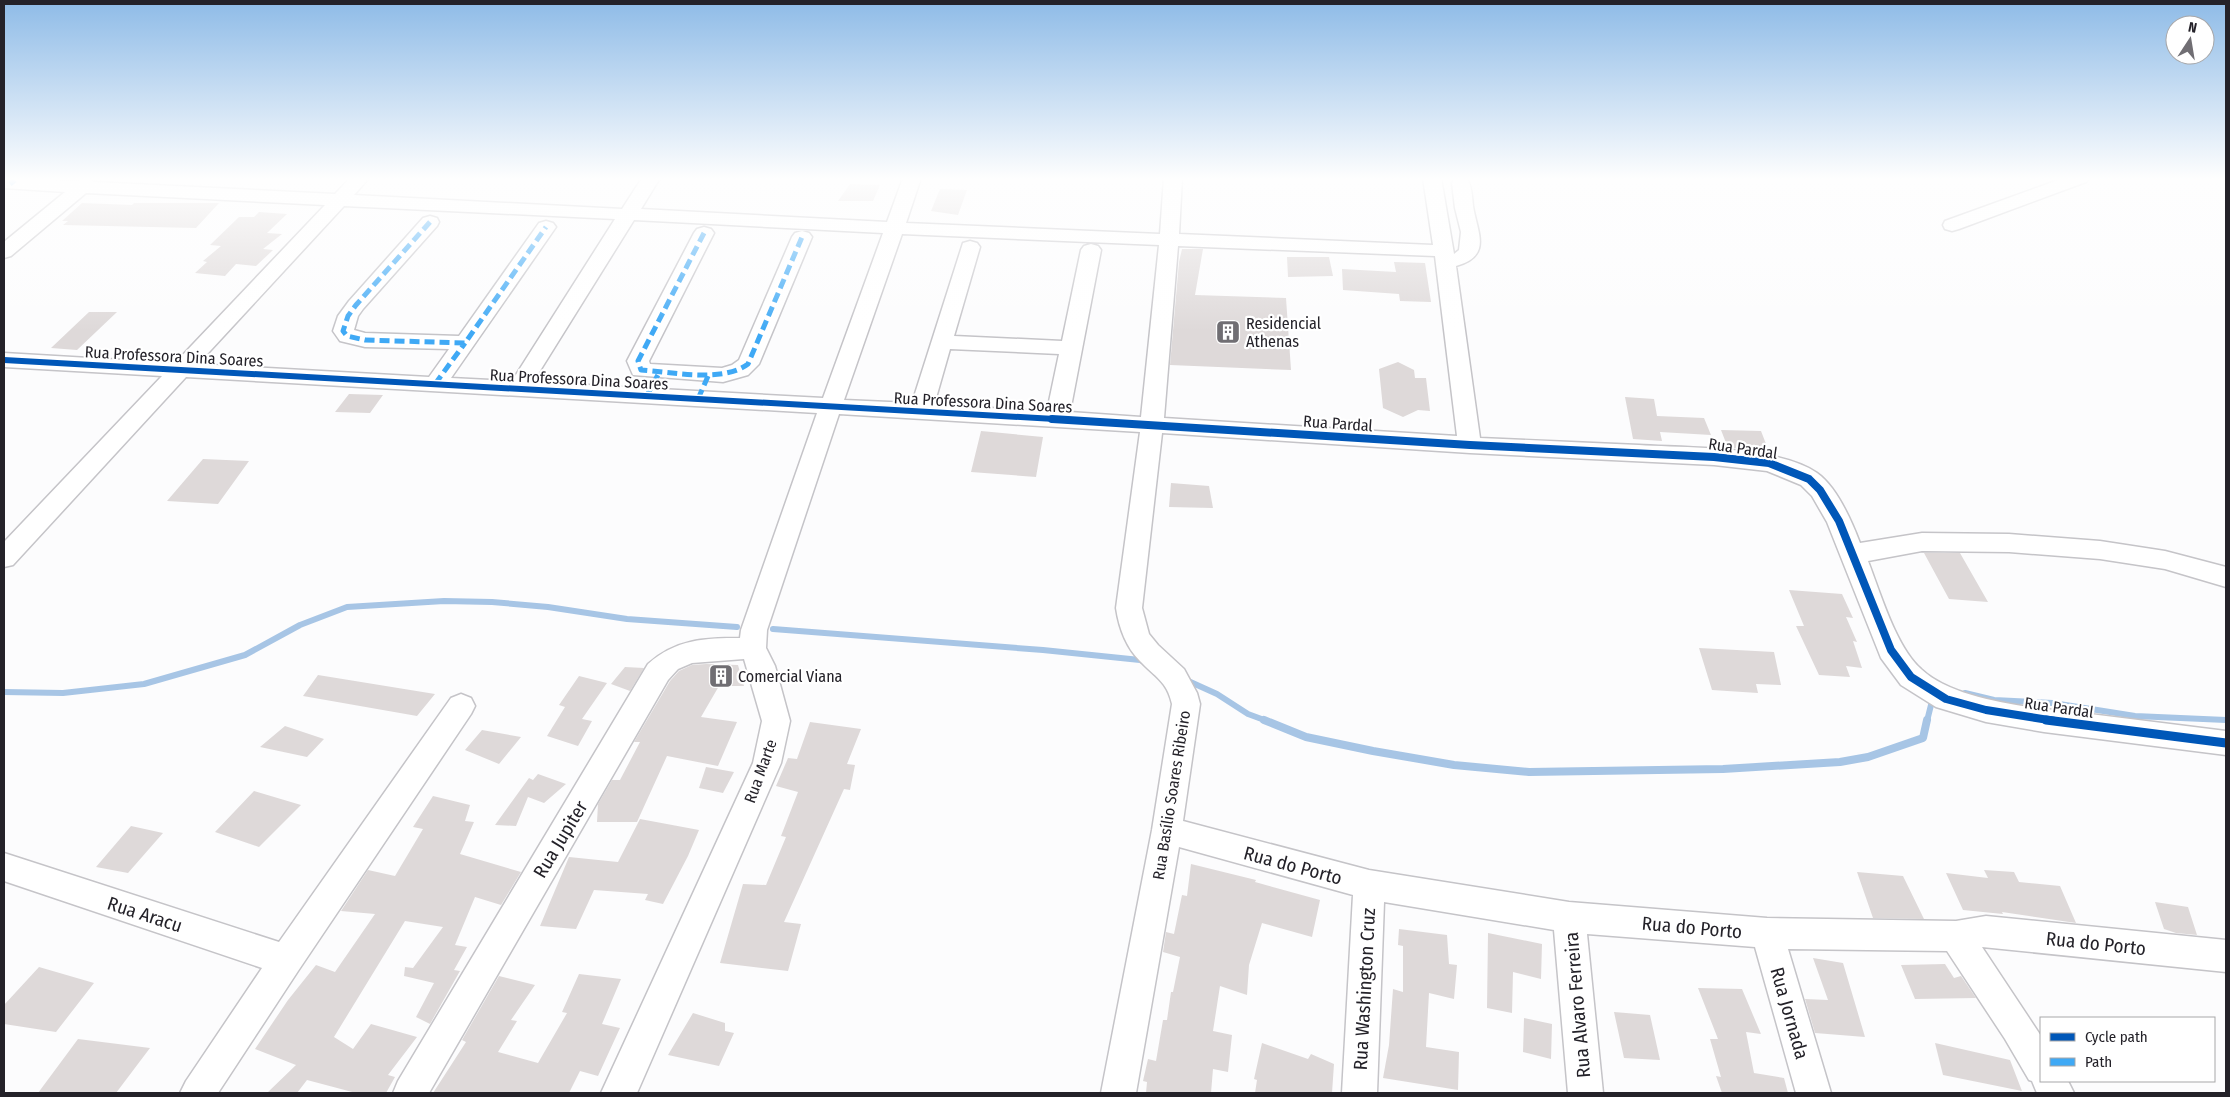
<svg xmlns="http://www.w3.org/2000/svg" width="2230" height="1097" viewBox="0 0 2230 1097" font-family="'Fira Sans Condensed',sans-serif">
<style>
.lines{fill:none;stroke-linecap:round;stroke-linejoin:round}
.stream-far1{stroke:#a7c5e5;stroke-width:6}
.stream{stroke:#a7c5e5;stroke-width:8}
.building{fill:#ded9d9}
.minor-casing{stroke:#c5c4c8;stroke-width:3}
.minor{fill:#fff;fill-rule:evenodd}
.quiet{stroke:#3fa9f5;stroke-width:5;stroke-dasharray:10 5;stroke-linecap:butt}
.cycleway-far2-casing{stroke:#fff;stroke-width:9}
.cycleway-far1-casing{stroke:#fff;stroke-width:11}
.cycleway-casing{stroke:#fff;stroke-width:12}
.cycleway-far2{stroke:#0057b8;stroke-width:6}
.cycleway-far1{stroke:#0057b8;stroke-width:8}
.cycleway{stroke:#0057b8;stroke-width:9}
.labels{text-anchor:middle;stroke-width:4.5;stroke-linejoin:round;paint-order:stroke}
.poi-label{font-size:16px;fill:#242229;stroke:#fff;text-anchor:start}
.street-label{font-size:16px;fill:#242229;stroke:#fff}
.near-street-label{font-size:19px;fill:#242229;stroke:#fff}
</style>
<rect width="100%" height="100%" fill="#fcfcfd"/>
<g class="lines">
<path class="stream-far1" d="M773 629 1043 650 1140 660 1147 663
M1186 680 1217 694 1248 714 1267 721
M4 692 63 693 144 684 245 655 300 625 347 607 444 601 492 602 548 607 627 619 737 627
M1965 693 1994 700 2053 703 2135 716 2226 720
M1927 721 1931 705"/>
<path class="stream" d="M1264 720 1306 737 1373 751 1454 765 1529 772 1723 769 1840 762 1868 757 1923 738 1927 720"/>
</g>
<path class="building" d="M850 184 880 185 873 201H838Z
M940 189 967 190 958 215 931 211Z
M82 203 132 205 134 203H219L196 228 63 225 68 221H62Z
M259 212 287 214 267 233 282 234 263 249 273 250 256 266 236 264 225 276 195 273 207 262 203 261 221 246 210 245 239 217H254Z
M1182 249H1203L1195 295 1286 298 1291 370 1170 365 1179 262Z
M1287 257H1329L1333 276 1288 277Z
M1394 262 1425 263 1431 302 1400 301 1399 294 1343 290 1342 269 1396 272Z
M89 312H117L77 350 51 348Z
M1398 362 1414 370 1415 378H1426L1430 411 1418 410 1403 417 1383 408 1379 369Z
M349 394 383 395 370 413 335 412Z
M1625 397 1654 399 1657 416 1704 418 1711 435 1660 432 1662 441 1633 439Z
M1721 430 1761 431 1768 449 1728 448Z
M981 431 1043 437 1036 477 971 472Z
M203 459 249 461 218 504 167 501Z
M1171 483 1209 486 1213 508 1169 507Z
M1924 553H1960L1988 602 1949 599Z
M1789 590 1842 594 1853 618 1846 617 1857 642 1853 641 1862 668 1846 666 1850 677 1819 675 1796 626H1804Z
M1699 648 1774 652 1781 685 1756 684 1758 693 1712 690Z
M706 664 738 665 744 686H719L701 717 737 722 718 766 667 756 637 822H597L598 804 612 780H620L640 742H634L670 681 679 671 692 665Z
M625 667 644 668 630 691 611 684Z
M318 675 435 694 417 716 303 696Z
M579 676 607 683 582 719 592 721 578 746 547 736 565 707 559 705Z
M810 722 861 729 847 764 855 765 850 790 844 789 784 922 801 924 788 971 720 963 743 884 766 885 786 837 781 836 798 792 776 786 788 758 797 759Z
M285 726 324 739 307 757 260 747Z
M482 730 521 737 499 764 465 750Z
M706 767 734 772 723 793 699 788Z
M538 774 566 784 544 803 528 797 516 826 495 825 529 778 533 780Z
M254 791 301 805 259 847 215 832Z
M433 796 470 805 465 821 474 822 460 854 521 872 501 905 475 897 455 945 467 947 454 970 460 971 430 1024 416 1017 434 983 404 976 405 967 413 968 443 927 405 921 334 1037 353 1049 371 1024 417 1037 388 1075 395 1077 386 1093H356L307 1080 297 1093H267L296 1065 255 1049 288 1000 316 965 335 972 375 914 341 911 368 870 395 876 423 829 413 827Z
M640 819 699 830 688 856 663 904 645 900 648 894 594 890 576 929 540 926 569 857 618 862Z
M131 826 163 833 128 873 96 867Z
M1191 864 1256 880 1255 882 1320 900 1312 937 1262 923 1249 965 1247 995 1220 986 1213 1031 1232 1035 1228 1072 1213 1069 1211 1093H1146L1147 1082 1143 1081 1148 1059 1156 1061 1163 1020H1167L1171 992H1173L1180 957 1163 952 1166 932 1174 934 1182 895 1187 896Z
M1984 870 2014 872 2019 882 2060 886 2076 923 2002 912 2003 914 1963 910 1946 873 1988 878Z
M1857 872 1903 876 1924 919 1873 918Z
M2155 902 2188 907 2197 935 2176 933 2164 929Z
M1399 929 1447 935 1449 964 1457 965 1454 999 1429 993 1426 1047 1459 1052 1458 1090 1383 1078 1389 1045 1393 989 1403 992V946L1398 945Z
M1488 933 1542 944 1541 979 1513 972 1512 1013 1487 1008Z
M1813 958 1843 963 1865 1037 1815 1033 1805 999 1828 1000Z
M1945 964 1954 978 1961 976 1976 998 1915 999 1901 965Z
M39 967 94 983 56 1032 4 1024V1005Z
M579 974 621 979 602 1024 620 1028 598 1076 580 1071 569 1093H433L466 1042 462 1040 499 976 535 985 511 1020 517 1021 498 1052 538 1063 567 1013 562 1012Z
M1698 988 1742 989 1761 1034 1746 1032 1754 1073 1784 1078 1788 1093H1722L1716 1076 1721 1077 1710 1039H1718Z
M1614 1012 1650 1015 1660 1060 1624 1058Z
M693 1013 725 1023V1031L734 1033 719 1066 668 1055Z
M1524 1018 1552 1024 1551 1059 1523 1052Z
M78 1039 150 1048 116 1093H38Z
M1262 1043 1308 1059 1311 1054 1334 1064 1332 1093H1255L1257 1080 1254 1079Z
M1935 1043 2010 1060 2022 1091 1943 1075Z"/>
<g class="lines">
<defs>
<path id="minor" d="M4 178 77 181 85 178 92 179 94 182 335 194 350 178H369L354 195 622 209 642 178H660L641 209 887 222 903 178H921L906 223 1160 234 1164 178H1182L1179 234 1433 245 1423 178H1441L1454 254 1459 250 1461 232 1455 208 1452 183 1455 179H1467C1472 186 1472 197 1473 206 1477 232 1493 256 1456 266L1480 438C1533 440 1586 443 1639 445 1686 448 1779 446 1817 473 1837 487 1852 522 1860 543L1922 533 2009 534 2100 541 2165 551 2226 567V587L2165 569 2100 559 2009 552 1922 551 1868 561C1880 592 1896 647 1921 669 1958 704 2048 709 2098 715 2141 720 2183 726 2226 731V755L2044 732 1986 722 1936 707 1901 685 1881 658 1827 522 1812 496 1801 485 1767 471 1714 465 1470 453 1162 433 1142 608 1149 634 1158 645 1184 669 1197 693 1200 704 1183 821 1369 870 1569 902 1767 918 1956 921 1986 916 2226 940V972L1982 947 2041 1036V1081H2068L2074 1093H2037L2032 1081 2029 1080 2005 1039 1947 951 1788 949 1831 1093H1796L1755 947 1587 934 1603 1093H1568L1554 930 1384 902 1377 1093H1342L1353 895 1179 847 1136 1093H1101L1152 830 1172 704C1167 681 1155 677 1140 661 1126 647 1119 628 1116 608L1140 432 839 414 767 630 766 648 775 666 790 721 781 763 637 1093H601L753 763 762 721 744 659 692 663 678 669 668 680 429 1093H393L398 1081 648 664C676 639 705 638 740 638L741 630 817 413 186 377 13 565 4 567V542L162 376 4 367V353L175 363 325 205 86 193 11 256 4 258V242L65 192 4 188ZM344 206 615 219 512 381 451 378 556 227 553 223 546 221 539 223 459 336 365 333 354 330 358 316 363 309 437 226 439 222 437 218 430 216 423 218 349 301 338 316 333 331 340 341 365 347 449 349 429 377 198 364ZM634 220 883 233 823 398 533 382ZM902 234 1159 245 1141 417 1070 412 1101 250 1098 246 1091 244 1084 246 1081 250 1062 341 954 336 980 247 977 243 970 241 963 243 912 403 844 400ZM1178 246 1435 256 1457 436 1164 418ZM950 349 1059 354 1047 411 934 405Z
M2064 178H2089L2086 182 1959 229 1952 231 1945 229 1943 225 1945 221Z
M704 227 711 229 714 233 649 361 650 364 722 368 732 365 739 360 792 237 795 233 802 231 809 233 812 237 759 364 748 375 723 382 633 375 627 361 694 233 697 229Z
M461 694 471 698 475 706 471 714 298 971 218 1093H180L186 1081 262 968 4 881V853L279 942 451 698Z"/>
</defs>
<use href="#minor" class="minor-casing"/>
<use href="#minor" class="minor"/>
<path class="quiet" d="M10 184 15 180
M430 222 356 305 348 316 343 331 347 336 365 340 465 343 546 227
M704 233 638 361 641 370C672 372 723 383 748 364L802 237
M435 384 465 343
M646 397 660 371
M698 399 709 374"/>
<defs>
<path id="cycleway-far2" d="M4 360 1072 420"/>
<path id="cycleway-far1" d="M1052 419 1470 445 1714 457 1769 463 1809 479 1820 490 1839 521 1891 650 1911 677 1946 699 1986 710 2055 721"/>
<path id="cycleway" d="M2046 720 2226 743"/>
</defs>
<use href="#cycleway-far2" class="cycleway-far2-casing"/>
<use href="#cycleway-far1" class="cycleway-far1-casing"/>
<use href="#cycleway" class="cycleway-casing"/>
<use href="#cycleway-far2" class="cycleway-far2"/>
<use href="#cycleway-far1" class="cycleway-far1"/>
<use href="#cycleway" class="cycleway"/>
</g>
<linearGradient id="sky" x2="0" y2="1"><stop stop-color="#8ebbe7"/><stop offset="0.54" stop-color="#fefefe"/><stop offset="1" stop-color="#fefefe" stop-opacity="0"/></linearGradient>
<rect width="2230" height="331" fill="url(#sky)"/>
<defs>
<symbol id="building-square" viewBox="-11 -11 22 22"><rect x="-9" y="-9" width="18" height="18" rx="4" fill="#706e73" stroke="#fff"/><path d="M-4-6H4V6H1V3H-1V6H-4ZM-2.5-4.3h1.7v1.8h-1.7ZM.8-4.3h1.7v1.8H.8ZM-2.5-1h1.7V.8h-1.7ZM.8-1h1.7V.8H.8Z" fill="#fff"/></symbol>
</defs>
<g fill-rule="evenodd">
<use href="#building-square" x="1214" y="318" width="28" height="28"/>
<use href="#building-square" x="707" y="662" width="28" height="28"/>
</g>
<g class="labels">
<g class="poi-label">
<text x="1246" y="329">Residencial<tspan x="1246" dy="18">Athenas</tspan></text>
<text x="738" y="682">Comercial Viana</text>
</g>
<g class="street-label">
<text transform="translate(174 356) rotate(3)" y="6">Rua Professora Dina Soares</text>
<text transform="translate(579 379) rotate(3)" y="6">Rua Professora Dina Soares</text>
<text transform="translate(983 402) rotate(3)" y="6">Rua Professora Dina Soares</text>
<text transform="translate(1338 423) rotate(4)" y="6">Rua Pardal</text>
<text transform="translate(1743 448) rotate(8)" y="6">Rua Pardal</text>
<text transform="translate(2059 707) rotate(8)" y="6">Rua Pardal</text>
<text transform="translate(760 771) rotate(-70)" y="6">Rua Marte</text>
<text transform="translate(1171 795) rotate(-81)" y="6">Rua Basílio Soares Ribeiro</text>
</g>
<g class="near-street-label">
<text transform="translate(560 839) rotate(-59)" y="7">Rua Jupiter</text>
<text transform="translate(1293 865) rotate(15)" y="7">Rua do Porto</text>
<text transform="translate(145 914) rotate(18)" y="7">Rua Aracu</text>
<text transform="translate(1692 927) rotate(5)" y="7">Rua do Porto</text>
<text transform="translate(2096 943) rotate(6)" y="7">Rua do Porto</text>
<text transform="translate(1364 989) rotate(-87)" y="7">Rua Washington Cruz</text>
<text transform="translate(1577 1005) rotate(-95)" y="7">Rua Alvaro Ferreira</text>
<text transform="translate(1790 1013) rotate(74)" y="7">Rua Jornada</text>
</g>
</g>
<rect width="2230" height="1097" fill="none" stroke="#242229" stroke-width="10"/>
<rect x="2040" y="1017" width="175" height="65" fill="#ffffff" stroke="#a7a7a9"/>
<rect x="2050" y="1033" width="25" height="8" fill="#0057b8" stroke="#a7a7a9"/>
<text x="2085" y="1042" font-size="15" fill="#242229">Cycle path</text>
<rect x="2050" y="1058" width="25" height="8" fill="#3fa9f5" stroke="#a7a7a9"/>
<text x="2085" y="1067" font-size="15" fill="#242229">Path</text>
<g transform="translate(2190 40) rotate(12)"><circle r="24" fill="#ffffff" stroke="#a7a7a9"/>
<path d="M0-4L9 19L0 12L-9 19Z" fill="#706e73"/>
<text y="-8" font-size="14" font-weight="bold" text-anchor="middle" fill="#242229">N</text>
</g>
</svg>
